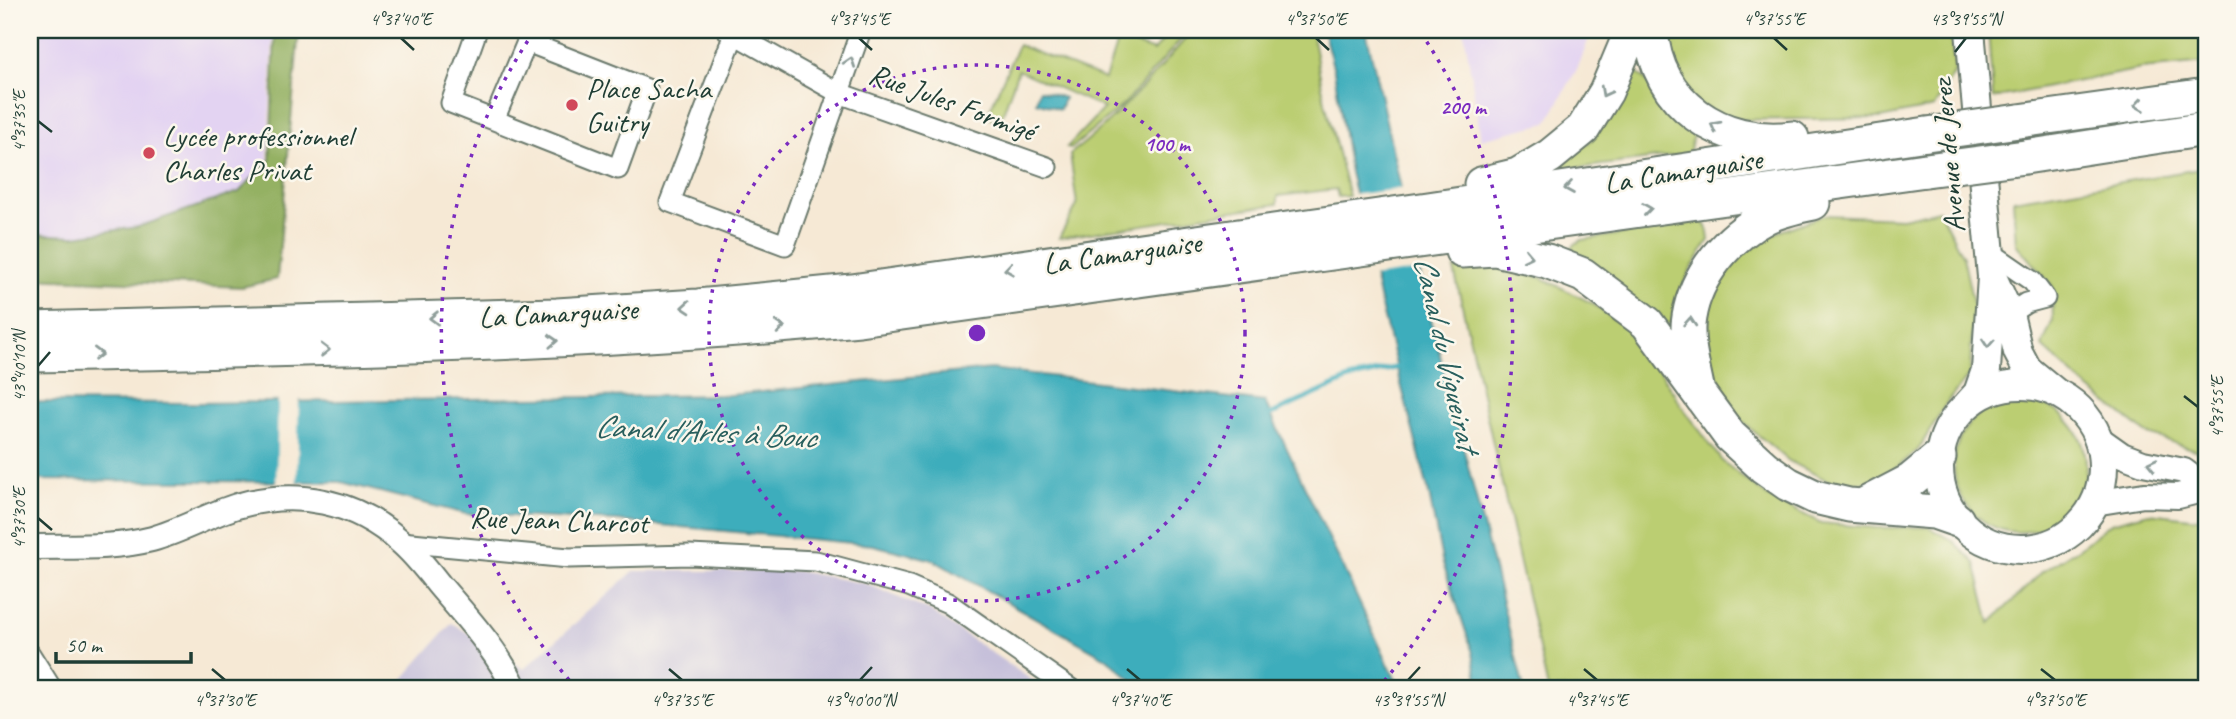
<svg xmlns="http://www.w3.org/2000/svg" width="2236" height="719" viewBox="0 0 2236 719" font-family="Caveat,sans-serif">
<style>
.built{fill:#e3d3f2}
.industrial{fill:#c6c0da}
.green{fill:#bbce72;stroke:#6d8653;stroke-width:2}
.forest{fill:#94b164;stroke:#5a774c;stroke-width:2}
.water{fill:#3eadbc;stroke:#2e7578;stroke-width:2}
.pier{fill:#f6e9d5}
.lines{fill:none;stroke-linecap:round;stroke-linejoin:round}
.stream{stroke:#3eadbc;stroke-width:5}
.minor-casing{stroke:#6a796c;stroke-width:23}
.tertiary-casing{stroke:#6a796c;stroke-width:28}
.secondary-casing{stroke:#6a796c;stroke-width:32}
.trunk-casing{stroke:#6a796c;stroke-width:37}
.minor{stroke:#fff;stroke-width:19}
.tertiary{stroke:#fff;stroke-width:24}
.secondary{stroke:#fff;stroke-width:28}
.trunk{stroke:#fff;stroke-width:33}
.trunk-bridge-casing{stroke:#6a796c;stroke-width:37;stroke-linecap:butt}
.trunk-bridge{stroke:#fff;stroke-width:33}
.oneway{stroke:#8f9e9a}
.ticks{fill:none;stroke:#1f3d34;stroke-width:2.5}
.ring{fill:none;stroke:#7b2cbf;stroke-width:3.5;stroke-dasharray:3.5 7}
.poi-dot{fill:#d1495b;stroke:#fbf7ec;stroke-width:2.5}
.labels{text-anchor:middle;stroke-width:5;stroke-linejoin:round;paint-order:stroke}
.poi-label{font-size:30px;fill:#1f3d34;stroke:#fbf7ec;text-anchor:start}
.street-label{font-size:30px;fill:#1f3d34;stroke:#fbf7ec}
.water-label{font-size:32px;font-style:italic;fill:#285f5d;stroke:#fbf7ec}
.centre{fill:#7b2cbf;stroke:#fbf7ec;stroke-width:3.5}
.ring-label{font-size:21px;text-anchor:middle;font-weight:bold;fill:#7b2cbf;stroke:#fbf7ec;stroke-width:5;stroke-linejoin:round;paint-order:stroke}
.neatline{fill:none;stroke:#1f3d34;stroke-width:2.5}
.ticks-label{font-size:18px;text-anchor:middle;fill:#1f3d34}
</style>
<rect width="100%" height="100%" fill="#fbf7ec"/>
<filter id="ink" filterUnits="userSpaceOnUse"><feTurbulence type="fractalNoise" baseFrequency=".0143" numOctaves="2"/><feDisplacementMap in="SourceGraphic" scale="14" xChannelSelector="R" yChannelSelector="G"/><feConvolveMatrix kernelMatrix="1 2 1 2 8 2 1 2 1" color-interpolation-filters="sRGB"/></filter>
<filter id="wash" filterUnits="userSpaceOnUse"><feTurbulence type="fractalNoise" baseFrequency=".00686" numOctaves="4" result="noise"/><feDisplacementMap in="SourceGraphic" scale="28" xChannelSelector="R" yChannelSelector="G"/><feGaussianBlur stdDeviation="1.57" result="paint"/><feColorMatrix in="noise" values="0 0 0 0 0 0 0 0 0 0 0 0 0 0 0 0 0 1.4 0 .05"/><feComposite in="paint" operator="in"/></filter>
<g filter="url(#wash)">
<rect width="100%" height="100%" fill="#f6e9d5"/>
<path class="built" d="M30 30H273L263 279 30 277Z
M1464 30H1592L1578 67 1547 123 1481 139Z"/>
<path class="industrial" d="M634 571H797L867 584 930 611 1045 689H394L452 623 524 669Z"/>
<path class="green" d="M1171 30H1189L1125 103 1072 148 1067 147 1104 108 1018 70 1000 122 987 116 1018 45 1105 79 1118 39 1154 51Z
M1193 30H1311L1325 102 1349 196 1338 197 1336 189 1278 196V204L1059 238 1077 205 1070 154C1117 119 1155 74 1193 30Z
M1664 30H1950L1955 72 1934 107 1880 118 1729 120 1697 104 1671 69Z
M1988 30H2206V63L2141 69 1993 98Z
M1633 71 1644 78 1667 108 1693 135 1689 154 1553 171 1589 142 1624 100Z
M2206 168V454L2146 433 2083 384 2042 346 2053 320 2052 286 2016 244 2013 200Z
M1939 210 1963 257 1973 303 1970 374 1947 402 1918 450 1884 478 1840 487 1789 461 1739 419 1708 358 1709 303 1732 260 1759 239 1824 215 1902 218Z
M1702 221 1707 226 1709 240 1690 271 1676 302 1671 324 1663 323 1569 253 1575 244 1582 240Z
M1494 264 1542 278 1592 303 1640 339 1681 405 1722 461 1768 497 1821 523 1877 528 1929 527 1952 540 1975 563 1990 623 2042 572 2081 547 2111 523 2149 513 2206 520V689H1548L1454 269Z
M1954 466a66 66 0 1 1 132 0a66 66 0 1 1-132 0Z"/>
<path class="forest" d="M275 30H299L277 279 242 287 30 278V234L74 236 138 227 239 192 270 160Z"/>
<path class="water" d="M1323 30H1366L1421 279 1524 689H1480L1473 653 1442 560 1428 489 1383 314 1350 172 1334 70Z
M1039 90 1064 98 1060 109 1036 102Z
M991 369 1265 402 1400 689H1143L1106 658 933 560 873 545 617 521 466 514 341 482 30 480V402L197 403 730 395Z"/>
<path class="pier" d="M1404 188 1422 270 1371 277 1352 195Z
M278 398H299L297 486H276Z"/>
<g class="lines">
<path class="stream" d="M1265 417 1349 379 1403 366"/>
</g>
</g>
<g filter="url(#ink)">
<g class="lines">
<defs>
<path id="minor" d="M477 30 451 103 618 169 647 89 527 42 494 120
M727 30 839 93 1047 167
M734 34 670 202 785 245 861 30
M1990 252 2032 281 2045 298 2026 303 2009 314
M401 542 569 558 690 555 816 561 909 586 948 603 1071 689
M30 654 52 689"/>
<path id="tertiary" d="M2098 438 2122 455 2143 463 2184 471 2206 488
M2094 503 2144 495 2178 496 2206 489
M30 547C70 546 113 549 152 539 181 531 208 515 237 506 297 489 354 500 401 542 416 555 428 571 440 586 467 618 498 651 515 689"/>
<path id="secondary" d="M1994 281 2009 314 2018 352 2027 369 2055 392
M1939 467a82 82 0 1 1 164 0a82 82 0 1 1-164 0Z
M1968 404 1978 393 1986 370 1992 277 1970 30"/>
<path id="trunk" d="M1651 30C1656 104 1721 147 1792 138
M2019 121 2206 95
M2025 157 2206 129
M1481 184 1518 175 1550 156 1583 129 1606 92 1632 30
M1462 251 1495 249 1547 261 1583 275 1647 323 1730 436 1764 467 1788 484 1815 497 1849 505 1934 512 1957 520
M30 329 557 315 698 306 852 291 1428 209 1927 134
M30 355C307 350 583 345 859 319L1926 170
M1697 387C1693 366 1685 339 1689 317 1696 274 1728 237 1766 217 1779 210 1798 206 1813 203
M1864 505 1910 481 1939 457"/>
</defs>
<use href="#minor" class="minor-casing"/>
<use href="#tertiary" class="tertiary-casing"/>
<use href="#secondary" class="secondary-casing"/>
<use href="#trunk" class="trunk-casing"/>
<use href="#minor" class="minor"/>
<use href="#tertiary" class="tertiary"/>
<use href="#secondary" class="secondary"/>
<use href="#trunk" class="trunk"/>
<defs>
<path id="trunk-bridge" d="M1927 134 2019 121
M1926 170 2025 157"/>
</defs>
<use href="#trunk-bridge" class="trunk-bridge-casing"/>
<use href="#trunk-bridge" class="trunk-bridge"/>
</g>
<defs><path id="oneway-chevron" d="M-2-3.5L2.5 0L-2 3.5" fill="none" stroke-width="1.6" stroke-linecap="round" stroke-linejoin="round" transform="scale(1.75)"/></defs>
<g class="oneway">
<use href="#oneway-chevron" transform="translate(850 62) rotate(-71)"/>
<use href="#oneway-chevron" transform="translate(1605 92) rotate(118)"/>
<use href="#oneway-chevron" transform="translate(2139 105) rotate(172)"/>
<use href="#oneway-chevron" transform="translate(1715 126) rotate(-152)"/>
<use href="#oneway-chevron" transform="translate(1569 188) rotate(171)"/>
<use href="#oneway-chevron" transform="translate(1647 209) rotate(-8)"/>
<use href="#oneway-chevron" transform="translate(1528 256) rotate(12)"/>
<use href="#oneway-chevron" transform="translate(1009 269) rotate(172)"/>
<use href="#oneway-chevron" transform="translate(686 307) rotate(176)"/>
<use href="#oneway-chevron" transform="translate(434 318) rotate(179)"/>
<use href="#oneway-chevron" transform="translate(1690 322) rotate(-86)"/>
<use href="#oneway-chevron" transform="translate(780 327) rotate(-5)"/>
<use href="#oneway-chevron" transform="translate(553 341) rotate(-3)"/>
<use href="#oneway-chevron" transform="translate(1988 343) rotate(94)"/>
<use href="#oneway-chevron" transform="translate(325 350) rotate(-1)"/>
<use href="#oneway-chevron" transform="translate(98 354) rotate(-1)"/>
<use href="#oneway-chevron" transform="translate(2152 464) rotate(-167)"/>
</g>
</g>
<path class="ticks" d="M401 38 414 50M859 38 872 50M1316 38 1329 50M1774 38 1787 50M1955 52 1966 38M38 121 52 132M38 366 50 352M2184 396 2198 407M38 518 52 530M212 669 225 680M669 669 682 680M1127 669 1140 680M1584 669 1597 680M2041 669 2055 680M860 680 872 667M1408 680 1420 667"/>
<g class="ring">
<circle cx="977" cy="333" r="268"/>
<path d="M576 688A536 536 0 0 1 533 33M1421 33A536 536 0 0 1 1378 688"/>
</g>
<g class="poi-dot">
<circle cx="572" cy="105" r="7"/>
<circle cx="149" cy="153" r="7"/>
</g>
<g class="labels">
<g class="poi-label">
<text x="586" y="98">Place Sacha<tspan x="586" dy="34">Guitry</tspan></text>
<text x="163" y="146">Lycée professionnel<tspan x="163" dy="34">Charles Privat</tspan></text>
</g>
<g class="street-label">
<text transform="translate(952 102) rotate(20)" y="10">Rue Jules Formigé</text>
<text transform="translate(1948 156) rotate(-95)" y="10">Avenue de Jerez</text>
<text transform="translate(1683 171) rotate(-9)" y="10">La Camarguaise</text>
<text transform="translate(1122 253) rotate(-8)" y="10">La Camarguaise</text>
<text transform="translate(558 313) rotate(-3)" y="10">La Camarguaise</text>
<text transform="translate(559 520) rotate(2)" y="10">Rue Jean Charcot</text>
</g>
<g class="water-label">
<text transform="translate(1447 353) rotate(77)" y="11">Canal du Vigueirat</text>
<text transform="translate(705 431) rotate(3)" y="11">Canal d'Arles à Bouc</text>
</g>
</g>
<circle cx="977" cy="333" r="10" class="centre"/>
<g class="ring-label">
<text x="1463" y="114">200 m</text>
<text x="1167" y="151">100 m</text>
</g>
<rect width="2236" height="719" fill="none" stroke="#fbf7ec" stroke-width="77"/>
<path d="M56 652v10h135v-10" fill="none" stroke="#1f3d34" stroke-width="3.5"/>
<text x="66" y="652" font-size="21" fill="#1f3d34" stroke="#fbf7ec" stroke-width="5" paint-order="stroke">50 m</text>
<rect x="38" y="38" width="2160" height="642" class="neatline"/>
<g class="ticks-label">
<text x="401" y="25">4°37'40"E</text>
<text x="859" y="25">4°37'45"E</text>
<text x="1316" y="25">4°37'50"E</text>
<text x="1774" y="25">4°37'55"E</text>
<text x="1966" y="25">43°39'55"N</text>
<text transform="translate(19 121) rotate(-90)" y="6">4°37'35"E</text>
<text transform="translate(19 366) rotate(-90)" y="6">43°40'10"N</text>
<text transform="translate(2217 407) rotate(-90)" y="6">4°37'55"E</text>
<text transform="translate(19 518) rotate(-90)" y="6">4°37'30"E</text>
<text x="225" y="706">4°37'30"E</text>
<text x="682" y="706">4°37'35"E</text>
<text x="860" y="706">43°40'00"N</text>
<text x="1140" y="706">4°37'40"E</text>
<text x="1408" y="706">43°39'55"N</text>
<text x="1597" y="706">4°37'45"E</text>
<text x="2055" y="706">4°37'50"E</text>
</g>
</svg>
